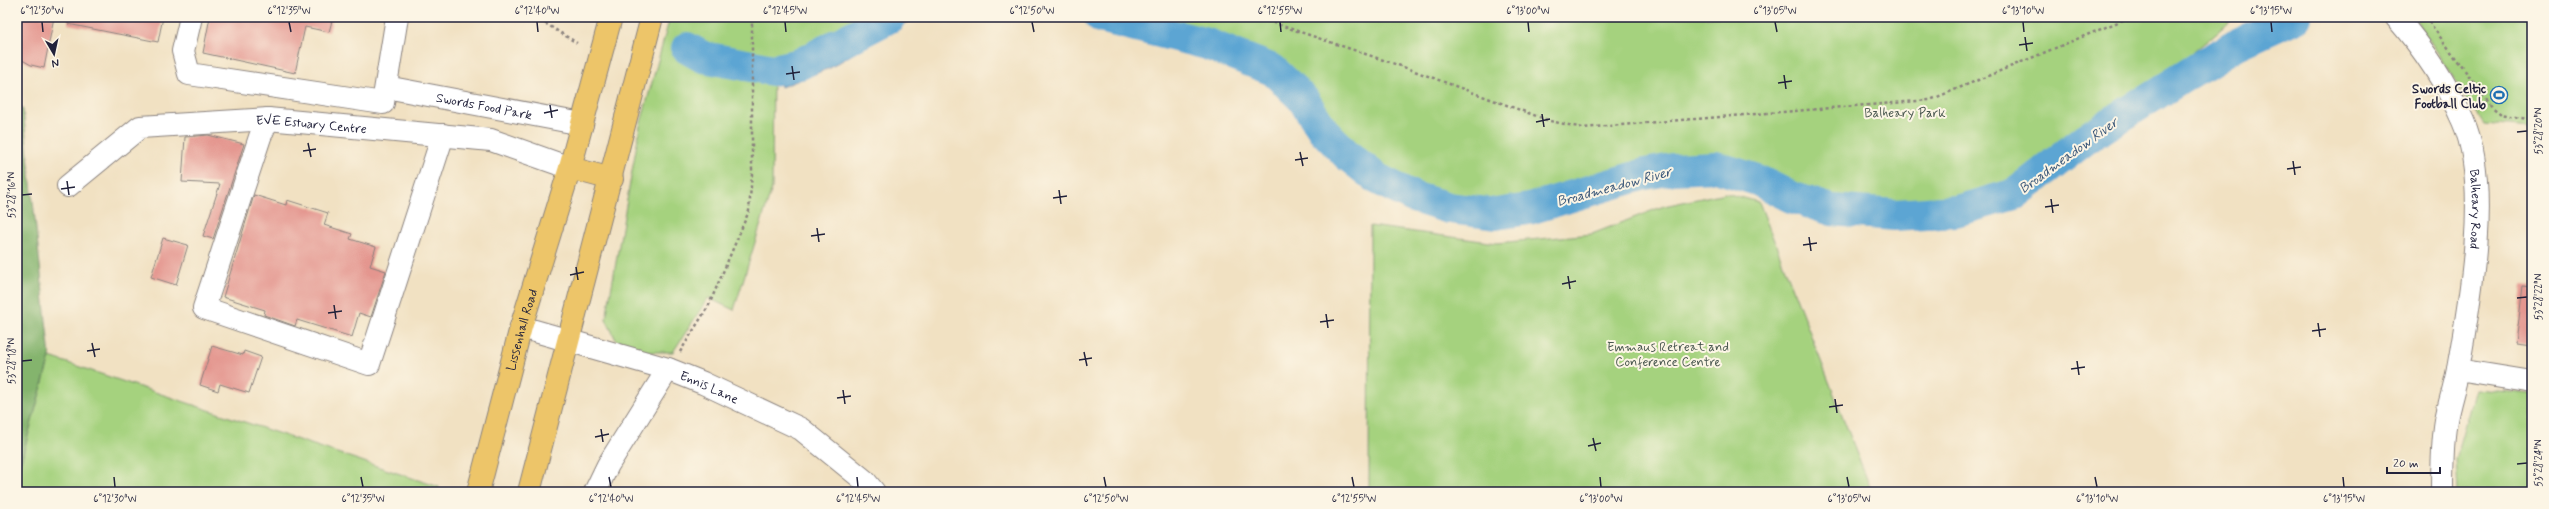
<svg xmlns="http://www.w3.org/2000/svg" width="2549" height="509" viewBox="0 0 2549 509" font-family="Mynerve,sans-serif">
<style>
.green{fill:#a5d27e;stroke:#647a5c}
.forest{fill:#84b46d;stroke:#536b54}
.water{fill:#5ba5d3;stroke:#3e6487}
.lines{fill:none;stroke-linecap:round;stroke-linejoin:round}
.river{stroke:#5ba5d3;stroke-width:32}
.building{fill:#e4968f}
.minor-casing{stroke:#8a827e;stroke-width:24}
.major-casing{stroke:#8a827e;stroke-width:24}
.path{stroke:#8a827e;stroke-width:2.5;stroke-dasharray:3 3;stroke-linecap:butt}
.minor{stroke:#fff;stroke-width:22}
.major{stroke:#edc569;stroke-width:22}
.ticks{fill:none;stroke:#22223b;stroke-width:1.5}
.labels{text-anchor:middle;stroke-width:4;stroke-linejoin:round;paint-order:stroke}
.poi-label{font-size:13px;font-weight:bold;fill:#22223b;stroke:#fcf5e5;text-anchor:end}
.street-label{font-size:13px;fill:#22223b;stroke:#fcf5e5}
.park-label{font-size:13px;fill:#49574f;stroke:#fcf5e5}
.water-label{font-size:14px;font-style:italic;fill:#395678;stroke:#fcf5e5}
.neatline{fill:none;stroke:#22223b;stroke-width:1.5}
.ticks-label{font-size:10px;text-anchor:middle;fill:#22223b}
</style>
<rect width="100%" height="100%" fill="#fcf5e5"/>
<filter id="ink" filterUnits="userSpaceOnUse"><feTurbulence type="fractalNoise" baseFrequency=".025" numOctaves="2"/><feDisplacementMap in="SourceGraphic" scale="8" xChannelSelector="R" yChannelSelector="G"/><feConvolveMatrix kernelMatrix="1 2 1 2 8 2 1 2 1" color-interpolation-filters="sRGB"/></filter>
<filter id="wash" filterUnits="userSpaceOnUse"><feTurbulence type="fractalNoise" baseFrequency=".012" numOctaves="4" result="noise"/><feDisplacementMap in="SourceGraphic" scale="16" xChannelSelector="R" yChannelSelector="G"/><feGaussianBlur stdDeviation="0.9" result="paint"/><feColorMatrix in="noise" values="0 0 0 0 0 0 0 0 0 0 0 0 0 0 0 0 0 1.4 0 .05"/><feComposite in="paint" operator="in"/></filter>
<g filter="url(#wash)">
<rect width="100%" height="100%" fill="#f1e1c2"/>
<path class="green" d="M670 17H862L773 70 772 188 734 310 708 298 673 352H644L616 340 606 319 640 126Z
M1141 17H2235L2163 78 2111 112 2024 174 2001 189 1970 198 1903 207 1862 206 1795 191 1750 168 1717 162H1666L1592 180 1509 207 1426 191 1399 181 1339 130 1309 90 1280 66 1222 38Z
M2413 17H2532V128L2484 124Z
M1725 193 1759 202 1872 492H1369L1370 226 1497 243 1592 234 1664 206Z
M50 357 439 487 438 492H17V475Z
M2476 389 2532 394V492H2458L2456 459Z"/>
<path class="forest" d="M17 102 23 110 50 357 17 475Z"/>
<path class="water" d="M862 17 920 18 899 25 830 68 781 87 778 68Z"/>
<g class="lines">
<path class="river" d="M1100 17 1207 44 1273 70 1303 99 1323 130 1347 155 1376 178 1413 197 1449 208 1496 214 1529 209 1645 174 1673 169 1716 167 1757 180 1791 197 1832 210 1895 215 1956 211 2015 194 2087 138 2231 47 2296 17
M687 48 703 57 773 70 800 64 890 17"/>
</g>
<g id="blocks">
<path class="building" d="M19 17H54L44 68 31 65 17 57Z
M68 17H163L158 42 68 24Z
M210 17H333L329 32 305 27 295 73 203 53Z
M208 135 244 144 213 239 203 236 220 184 182 182 185 137Z
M254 195 286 205 287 200 328 213 324 225 352 234 350 239 376 247 370 266 386 271 371 317 359 313 352 337 297 320 295 326 264 315 265 310 223 297Z
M163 238 188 245 176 285 151 277Z
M2523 286 2532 287V345L2516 343Z
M212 346 243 355 244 351 261 357 249 393 220 384 218 391 200 385Z"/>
</g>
</g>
<g filter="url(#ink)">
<use href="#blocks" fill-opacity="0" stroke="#8a827e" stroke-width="1"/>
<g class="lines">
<defs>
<g id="minor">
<path d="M191 17 183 51 189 74 383 103 397 17"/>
<path id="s1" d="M2396 17C2423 48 2446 82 2463 121 2491 184 2470 302 2458 369 2455 386 2449 403 2446 420 2442 444 2442 468 2442 492"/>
<path id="s2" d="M386 87 582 124"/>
<path d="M268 119 260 137 204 308 369 364 443 135"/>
<path id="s3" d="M68 186 140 127 268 119 491 140 570 168"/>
<path id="s4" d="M521 327 668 369 703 383 801 429 865 481 874 492"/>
<path d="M2458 370 2532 382"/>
<path d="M595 492 608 465 668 369"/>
</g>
<g id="major">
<path d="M570 168 612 179"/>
<path id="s5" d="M478 492 521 327 570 168 611 17"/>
<path d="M529 492 652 17"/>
</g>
</defs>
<use href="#minor" class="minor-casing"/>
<use href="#major" class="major-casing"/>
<path class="path" d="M535 17 577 43
M1256 17 1398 65 1550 121 1583 128 1930 100 2130 17
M2429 22 2492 107 2501 114 2532 120
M680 352 709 305 749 211 752 174V17"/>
<use href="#minor" class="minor"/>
<use href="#major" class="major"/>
</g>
</g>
<path class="ticks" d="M42 22 43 32M289 22 291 32M537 22 538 32M785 22 786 32M1032 22 1034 32M1280 22 1281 32M1528 22 1529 32M1775 22 1777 32M2023 22 2024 32M2271 22 2272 32M2025 37 2027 51M2019 45 2033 43M792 66 794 80M786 74 800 72M1784 75 1786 89M1778 83 1792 81M550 105 552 118M544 113 558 110M1542 114 1544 127M1536 122 1550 119M2517 132 2527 131M308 143 311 157M303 151 316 149M1300 152 1303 166M1295 160 1308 158M2293 161 2295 175M2287 169 2301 167M67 181 69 195M61 189 75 187M1059 190 1061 204M22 195 32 194M1053 198 1067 196M2051 199 2053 213M2045 207 2059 205M817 228 819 242M811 236 825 234M1809 237 1811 251M1803 245 1817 243M576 267 578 280M570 275 584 272M1568 276 1570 289M1562 284 1576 281M2517 298 2527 297M334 305 336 319M328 313 342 311M1326 314 1328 328M1320 322 1334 320M2318 323 2320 337M2312 331 2326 329M92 343 95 357M87 351 100 349M1084 352 1087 366M1079 360 1092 358M22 361 32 360M2077 361 2079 375M2071 369 2085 367M843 390 845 404M837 398 851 396M1835 399 1837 413M1829 407 1843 405M601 429 603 442M595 437 609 434M1593 438 1596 451M1588 446 1601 443M2517 464 2527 463M114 477 115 487M361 477 363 487M609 477 611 487M857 477 858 487M1104 477 1106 487M1352 477 1354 487M1600 477 1601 487M1847 477 1849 487M2095 477 2097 487M2343 477 2344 487"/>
<defs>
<symbol id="stadium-ring" viewBox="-11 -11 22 22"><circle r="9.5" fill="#fcf5e5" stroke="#1f6fb2" stroke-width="1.5"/><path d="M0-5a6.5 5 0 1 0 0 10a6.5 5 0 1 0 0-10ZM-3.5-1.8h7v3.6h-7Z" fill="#1f6fb2"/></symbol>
</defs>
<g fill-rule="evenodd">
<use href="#stadium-ring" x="2489" y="85" width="20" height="20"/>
</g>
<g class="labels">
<g class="poi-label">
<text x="2486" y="93">Swords Celtic<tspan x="2486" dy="15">Football Club</tspan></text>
</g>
<g class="street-label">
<text dy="5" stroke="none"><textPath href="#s2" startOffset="100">Swords Food Park</textPath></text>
<text dy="5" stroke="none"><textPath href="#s3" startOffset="265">EVE Estuary Centre</textPath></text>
<text dy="5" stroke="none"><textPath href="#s1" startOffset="214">Balheary Road</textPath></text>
<text dy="5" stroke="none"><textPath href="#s5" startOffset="168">Lissenhall Road</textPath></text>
<text dy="5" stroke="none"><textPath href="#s4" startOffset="198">Ennis Lane</textPath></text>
</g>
<g class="park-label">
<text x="1905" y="117">Balheary Park</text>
<text x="1668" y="351">Emmaus Retreat and<tspan x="1668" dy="15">Conference Centre</tspan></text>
</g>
<g class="water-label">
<text transform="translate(2068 155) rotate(-36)" y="5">Broadmeadow River</text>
<text transform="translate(1614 186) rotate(-15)" y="5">Broadmeadow River</text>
</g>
</g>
<rect width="2549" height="509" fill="none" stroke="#fcf5e5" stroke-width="44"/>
<g transform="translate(54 54) rotate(171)" stroke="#fcf5e5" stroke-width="3" paint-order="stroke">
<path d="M0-3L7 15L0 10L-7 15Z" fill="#22223b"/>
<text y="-6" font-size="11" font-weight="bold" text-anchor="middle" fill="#22223b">N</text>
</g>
<path d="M2387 467v6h53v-6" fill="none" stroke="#22223b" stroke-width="2"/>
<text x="2393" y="467" font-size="12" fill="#22223b" stroke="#fcf5e5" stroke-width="3" paint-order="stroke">20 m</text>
<rect x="22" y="22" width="2505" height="465" class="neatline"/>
<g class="ticks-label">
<text x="42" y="14">6°12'30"W</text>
<text x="289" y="14">6°12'35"W</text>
<text x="537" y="14">6°12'40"W</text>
<text x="785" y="14">6°12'45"W</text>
<text x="1032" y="14">6°12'50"W</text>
<text x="1280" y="14">6°12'55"W</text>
<text x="1528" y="14">6°13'00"W</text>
<text x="1775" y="14">6°13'05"W</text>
<text x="2023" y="14">6°13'10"W</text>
<text x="2271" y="14">6°13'15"W</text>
<text transform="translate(2538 131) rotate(-90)" y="4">53°28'20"N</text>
<text transform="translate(11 195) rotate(-90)" y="4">53°28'16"N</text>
<text transform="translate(2538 297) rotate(-90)" y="4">53°28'22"N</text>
<text transform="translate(11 361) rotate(-90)" y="4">53°28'18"N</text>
<text transform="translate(2538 463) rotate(-90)" y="4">53°28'24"N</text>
<text x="115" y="502">6°12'30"W</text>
<text x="363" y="502">6°12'35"W</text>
<text x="611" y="502">6°12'40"W</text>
<text x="858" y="502">6°12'45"W</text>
<text x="1106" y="502">6°12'50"W</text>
<text x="1354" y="502">6°12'55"W</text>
<text x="1601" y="502">6°13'00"W</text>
<text x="1849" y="502">6°13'05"W</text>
<text x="2097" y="502">6°13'10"W</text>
<text x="2344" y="502">6°13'15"W</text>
</g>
</svg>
